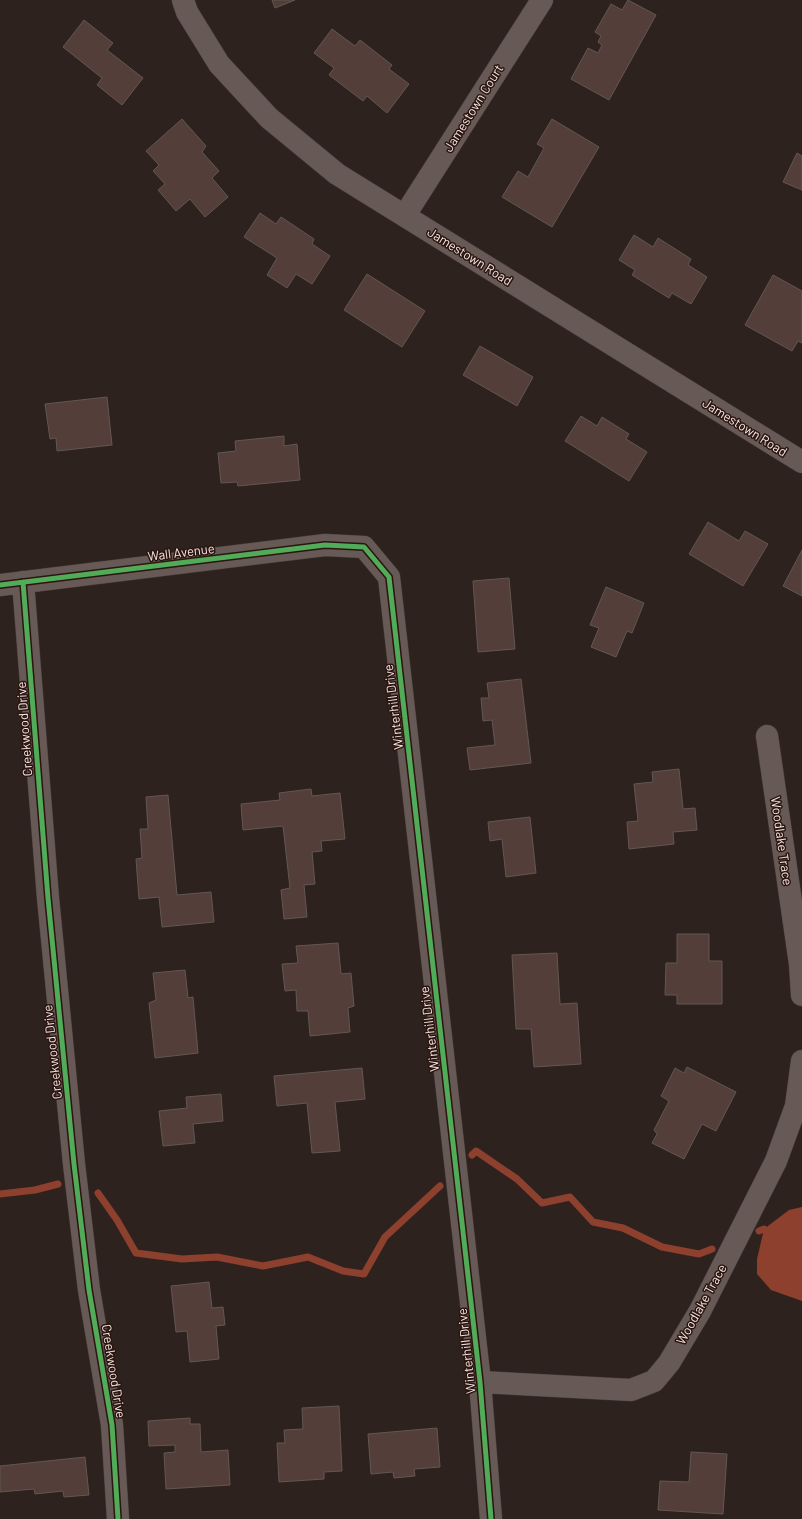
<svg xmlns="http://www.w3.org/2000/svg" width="802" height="1519" viewBox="0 0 802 1519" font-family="Barlow,sans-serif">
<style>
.water{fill:#8e402e}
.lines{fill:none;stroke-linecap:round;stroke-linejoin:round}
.stream{stroke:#8e402e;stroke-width:7}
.building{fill:#533e39;stroke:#625754}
.minor-casing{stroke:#483e3c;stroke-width:23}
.minor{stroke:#675956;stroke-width:22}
.cycleway-casing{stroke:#2a1510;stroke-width:8}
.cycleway{stroke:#51ab58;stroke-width:5}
.labels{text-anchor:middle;stroke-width:3;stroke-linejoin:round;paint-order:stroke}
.street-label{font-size:13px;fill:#f5e5e1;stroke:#2a1510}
</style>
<rect width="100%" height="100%" fill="#2e221f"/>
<path class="water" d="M802 1207V1301L771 1290 757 1274V1259L764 1229 789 1210Z"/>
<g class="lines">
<path class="stream" d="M472 1155 476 1151 517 1179 542 1203 570 1197 593 1222 623 1228 662 1247 699 1254 712 1249
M98 1193 117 1220 136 1253 182 1259 217 1257 263 1266 308 1257 343 1271 364 1274 385 1237 440 1186
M0 1194 35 1190 58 1184
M759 1231 764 1229"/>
</g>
<path class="building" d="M272 0H295L275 8Z
M628 0 656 15 609 100 571 79 588 48 598 53 602 45 598 42 601 36 595 32 611 4 622 10Z
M84 20 113 43 107 50 143 78 122 105 97 85 102 78 63 47Z
M332 29 355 46 360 40 392 65 389 69 409 84 387 113 367 96 363 101 329 75 334 68 314 53Z
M182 119 206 146 202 152 219 171 212 178 228 197 205 217 190 199 176 211 158 190 165 184 153 171 159 165 146 151Z
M552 119 599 147 552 227 502 197 518 171 528 177 544 148 537 144Z
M797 153 802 156V190L783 182Z
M260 213 276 224 281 217 314 239 312 244 330 256 312 284 296 274 287 288 267 275 277 258 244 237Z
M634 235 653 247 658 238 691 259 688 265 707 277 691 304 672 293 669 298 632 275 635 270 619 260Z
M367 274 425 311 402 347 344 310Z
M773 275 802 291V343L798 341 792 351 745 325Z
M480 346 533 377 517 406 463 375Z
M107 397 112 445 57 451 56 438 50 439 45 404Z
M581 416 597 426 602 417 629 434 626 439 647 452 629 481 565 441Z
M284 436V446L297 444 300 480 238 486 237 482 221 483 218 453 236 451 235 441Z
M708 522 739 541 745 531 768 544 743 586 689 554Z
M802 550V596L783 586Z
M509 578 515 649 478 652 473 581Z
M606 587 644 603 632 633 627 631 616 657 591 647 599 628 590 625Z
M521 679 531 763 470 770 467 748 495 745 492 720 483 721 481 698H489L487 683Z
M679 769 683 809 695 808 697 830 673 832 674 844 629 849 627 822 638 821 634 784 653 782 652 772Z
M311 789 312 796 340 793 345 839 321 841 322 851 312 852 315 884 304 885 307 917 284 919 281 890 290 888 283 826 243 830 241 804 280 800 279 793Z
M168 795 177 895 211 892 214 922 162 927 159 897 139 899 136 859 142 858 140 829H148L146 797Z
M530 817 536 873 506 877 502 839 490 841 488 822Z
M677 934H709V961H722V1004H677V995H665L666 963H677Z
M338 943 341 974 351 973 354 1006 348 1008 350 1032 310 1036 308 1011H297L296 990 285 991 282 964 298 963 296 946Z
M557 953 560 1004 577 1003 581 1064 534 1067 531 1029H516L512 955Z
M185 970 188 998 193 997 198 1053 155 1058 149 1003 156 1000 153 973Z
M687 1067 736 1092 716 1131 702 1124 684 1159 652 1143 657 1134 654 1130 669 1101 661 1096 675 1068 684 1073Z
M362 1068 365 1099 335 1102 340 1151 312 1153 307 1103 277 1106 274 1076Z
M221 1094 223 1121 193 1124 195 1143 163 1146 159 1111 187 1108 186 1097Z
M209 1282 212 1308 223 1307 225 1325 216 1326 219 1359 190 1362 187 1331 176 1332 171 1286Z
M339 1406 342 1471 324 1472V1479L279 1482 277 1443H285L284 1430 303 1429 302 1408Z
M190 1418V1424H200L201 1452 228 1450 230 1485 166 1489 164 1453 175 1452V1445L149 1446 148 1421Z
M437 1428 440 1467 414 1469 415 1476 394 1478 393 1472 371 1474 368 1434Z
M691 1452 727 1454 723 1514 658 1510 660 1481 689 1482Z
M85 1457 89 1495 64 1497 63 1491 35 1494 34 1489 0 1492V1466Z"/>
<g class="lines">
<defs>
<path id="minor" d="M183 0 187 12 219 64 269 118 337 174 802 462
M405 215 542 0
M23 582 48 898 74 1164 89 1290 112 1425 118 1519
M0 585 325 545 364 547 389 577 480 1382 491 1519
M767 736 800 964 802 995
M480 1382 631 1390 654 1381 669 1363 700 1311 776 1161 796 1106 802 1061"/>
</defs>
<use href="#minor" class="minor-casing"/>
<use href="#minor" class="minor"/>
<defs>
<path id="cycleway" d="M23 582 48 898 74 1164 89 1290 112 1425 118 1519
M0 585 325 545 364 547 389 577 480 1382 491 1519"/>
</defs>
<use href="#cycleway" class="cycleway-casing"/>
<use href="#cycleway" class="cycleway"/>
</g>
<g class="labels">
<g class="street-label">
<text transform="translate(473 108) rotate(-58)" y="5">Jamestown Court</text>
<text transform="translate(470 256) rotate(32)" y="5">Jamestown Road</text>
<text transform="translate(745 427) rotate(32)" y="5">Jamestown Road</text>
<text transform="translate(181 552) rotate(-7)" y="5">Wall Avenue</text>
<text transform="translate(393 707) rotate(-97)" y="5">Winterhill Drive</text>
<text transform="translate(24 729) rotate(-94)" y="5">Creekwood Drive</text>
<text transform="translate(782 841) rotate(82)" y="5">Woodlake Trace</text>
<text transform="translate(429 1029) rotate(-97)" y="5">Winterhill Drive</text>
<text transform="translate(52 1052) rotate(-96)" y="5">Creekwood Drive</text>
<text transform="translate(701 1304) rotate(-61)" y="5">Woodlake Trace</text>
<text transform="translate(466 1351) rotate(-96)" y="5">Winterhill Drive</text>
<text transform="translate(114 1371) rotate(81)" y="5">Creekwood Drive</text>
</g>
</g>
</svg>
